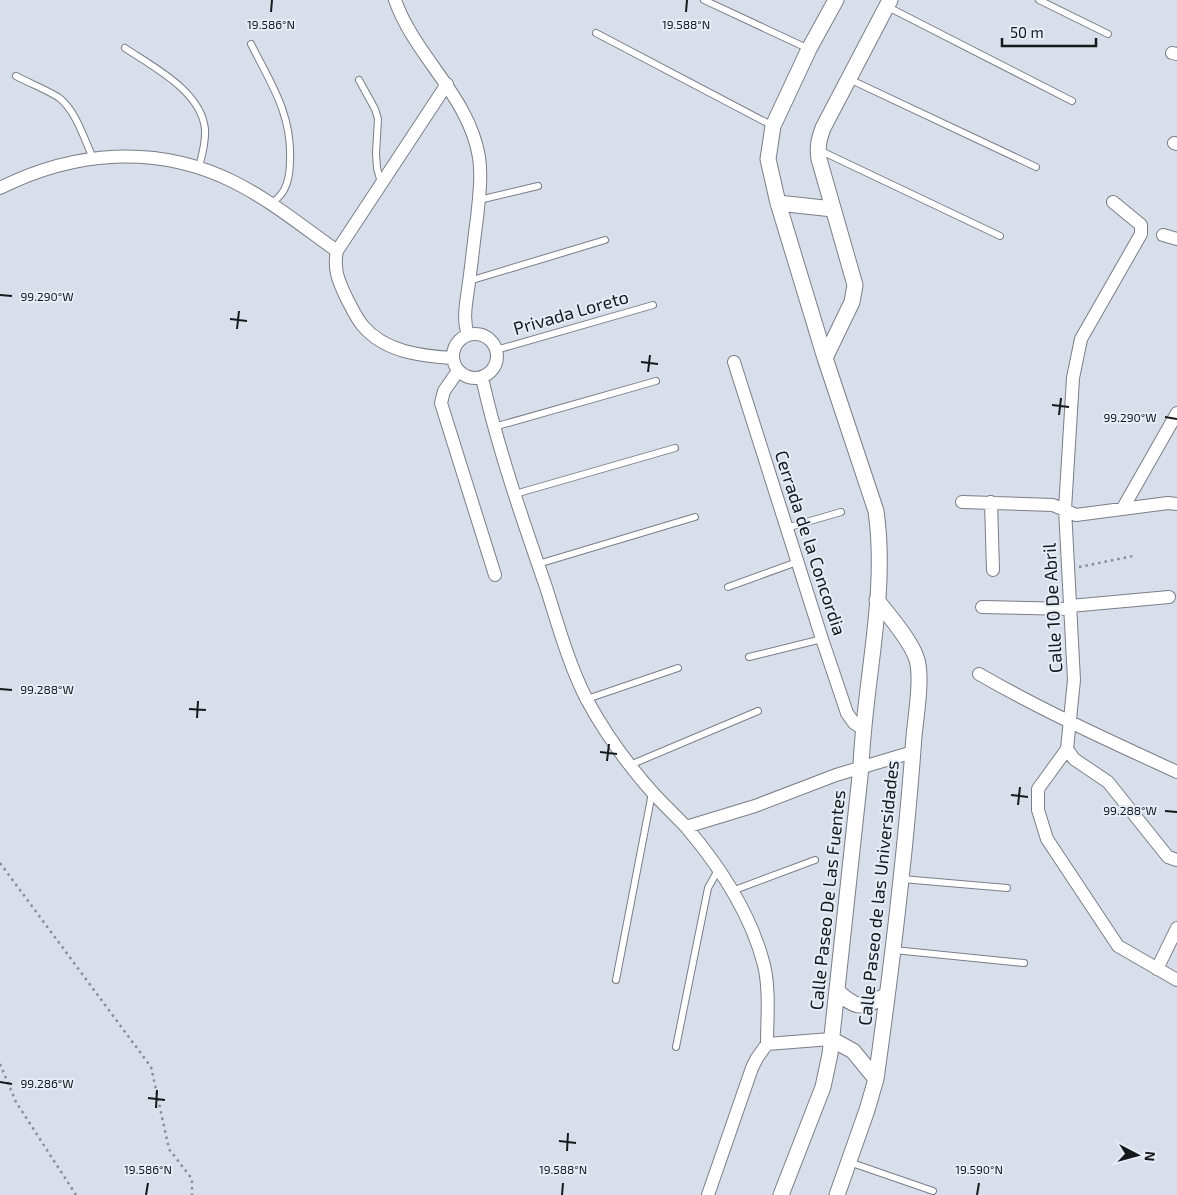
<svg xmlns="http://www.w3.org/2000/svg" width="1177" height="1195" viewBox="0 0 1177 1195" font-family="'Exo 2',sans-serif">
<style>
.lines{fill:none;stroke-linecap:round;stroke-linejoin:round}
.service-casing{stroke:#797e88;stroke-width:8}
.minor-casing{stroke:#797e88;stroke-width:14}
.tertiary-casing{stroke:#797e88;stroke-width:17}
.path{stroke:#898d95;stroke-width:2.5;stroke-dasharray:2.5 4;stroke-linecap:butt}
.service{stroke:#fff;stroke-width:6}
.minor{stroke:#fff;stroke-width:12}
.tertiary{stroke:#fff;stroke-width:15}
.ticks{fill:none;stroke:#16181b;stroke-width:2}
.labels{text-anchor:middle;stroke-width:4;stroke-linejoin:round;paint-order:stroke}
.street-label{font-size:18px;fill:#16181b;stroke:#e6edf7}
.ticks-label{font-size:12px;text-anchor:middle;fill:#16181b;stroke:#e6edf7;stroke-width:4;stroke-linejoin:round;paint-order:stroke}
</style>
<rect width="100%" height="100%" fill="#d9dfea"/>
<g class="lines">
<defs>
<path id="service" d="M704 0 809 49
M1039 0 1108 34
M888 7 1072 101
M596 33 773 126
M251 44C271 84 292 114 290 160 290 170 289 181 284 190 281 196 275 200 271 205
M125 48C153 67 201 91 205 129 206 142 202 155 199 167
M16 76C29 83 45 89 58 97 76 110 84 139 93 158
M849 79 1036 167
M359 80 375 109 378 119 376 153 377 168 381 183
M819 150 1000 236
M479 200 538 186
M469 281 605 240
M496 350 653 305
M494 427 656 381
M515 494 675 448
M786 528 841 512
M538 564 695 517
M728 587 797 562
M749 657 822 639
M587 699 678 668
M630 765 758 711
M902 879 1007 888
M732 891 815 860
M894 950 1024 963
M616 980 652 793
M676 1047 708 888 718 870
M849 1162 933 1191"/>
<path id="minor" d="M395 0C415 57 469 96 479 157 482 177 479 198 477 218 474 239 472 261 469 282 467 299 462 318 468 335
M1172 53 1177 54
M447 84 337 251C333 270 339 282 347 299 352 308 356 318 363 326 385 352 421 356 452 358
M1174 143 1177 144
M0 188C74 151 156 144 232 181 269 199 303 227 337 251
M1113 202 1141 225V234L1081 339 1073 378 1065 509 1074 680 1067 749 1038 789V810L1047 839 1118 946 1177 980
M1163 235 1177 239
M453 356a22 22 0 1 1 44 0a22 22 0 1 1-44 0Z
M734 362 822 639 847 713 854 723 863 729
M458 371 444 391 441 403 495 575
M482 378C498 449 522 518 546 587 558 625 569 665 587 700 605 733 628 765 653 793 664 805 676 816 687 828 720 867 751 914 764 965 770 991 767 1018 767 1044
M962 502 1053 505 1076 515 1168 503 1177 504
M991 502 993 570
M1123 508 1177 413
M1070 606 1169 597
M982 607 1070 609
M979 674C1043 711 1110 741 1177 772
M1067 749 1074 759 1108 782 1168 857 1177 860
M686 827 755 806 836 775 913 752
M1157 969 1177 928
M708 1195 752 1068 757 1058 767 1044 831 1039"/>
<path id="tertiary" d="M778 203 833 209
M825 358 852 302 855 285 819 159C817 147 819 139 823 128L890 0
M837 991C858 1011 863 1007 887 995
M831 1039 853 1051 876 1079
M781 1195 823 1087 830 1054 861 767C864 683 888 595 876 511L825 358 778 203 768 159 773 126 809 49 836 0
M837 1195 867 1110 876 1079C892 965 906 850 914 736 916 716 923 674 916 657 909 638 889 616 877 600"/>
</defs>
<use href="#service" class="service-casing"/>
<use href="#minor" class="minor-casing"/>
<use href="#tertiary" class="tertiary-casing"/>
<path class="path" d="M1079 567 1133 556
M0 863 151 1067 169 1149 192 1179V1195
M0 1064 16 1102 76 1195"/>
<use href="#service" class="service"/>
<use href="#minor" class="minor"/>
<use href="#tertiary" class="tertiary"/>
</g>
<path class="ticks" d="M271 12 272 0M686 12 687 0M0 295 12 296M230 319 247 321M237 329 239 311M641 362 658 364M648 372 650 355M1052 405 1069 407M1059 415 1061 398M1165 417 1177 419M0 689 12 690M189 709 206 710M197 718 198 701M600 752 617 754M607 761 609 744M1011 795 1028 797M1018 805 1020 787M1165 811 1177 812M0 1082 12 1084M148 1098 165 1100M156 1108 157 1090M559 1141 576 1143M567 1151 568 1133M146 1195 148 1183M562 1195 563 1183M977 1195 979 1183"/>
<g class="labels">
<g class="street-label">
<text transform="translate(571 313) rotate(-16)" y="6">Privada Loreto</text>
<text transform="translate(810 543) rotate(72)" y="6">Cerrada de la Concordia</text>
<text transform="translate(1053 608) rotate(-93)" y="6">Calle 10 De Abril</text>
<text transform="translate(879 893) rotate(-84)" y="6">Calle Paseo de las Universidades</text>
<text transform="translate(828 900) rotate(-84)" y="6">Calle Paseo De Las Fuentes</text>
</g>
</g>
<g class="ticks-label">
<text x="271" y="29">19.586°N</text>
<text x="686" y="29">19.588°N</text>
<text x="47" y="301">99.290°W</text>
<text x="1130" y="422">99.290°W</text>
<text x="47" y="694">99.288°W</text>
<text x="1130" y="815">99.288°W</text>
<text x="47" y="1088">99.286°W</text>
<text x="148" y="1174">19.586°N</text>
<text x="563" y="1174">19.588°N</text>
<text x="979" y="1174">19.590°N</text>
</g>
<g transform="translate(1137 1155) rotate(96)" stroke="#e6edf7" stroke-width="4" paint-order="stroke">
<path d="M0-4L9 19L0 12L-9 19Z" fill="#16181b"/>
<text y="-8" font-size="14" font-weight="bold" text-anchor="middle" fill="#16181b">N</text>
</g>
<path d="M1002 38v8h94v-8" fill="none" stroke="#16181b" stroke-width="2.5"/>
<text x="1010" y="38" font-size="15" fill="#16181b" stroke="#e6edf7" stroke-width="4" paint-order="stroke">50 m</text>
</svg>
